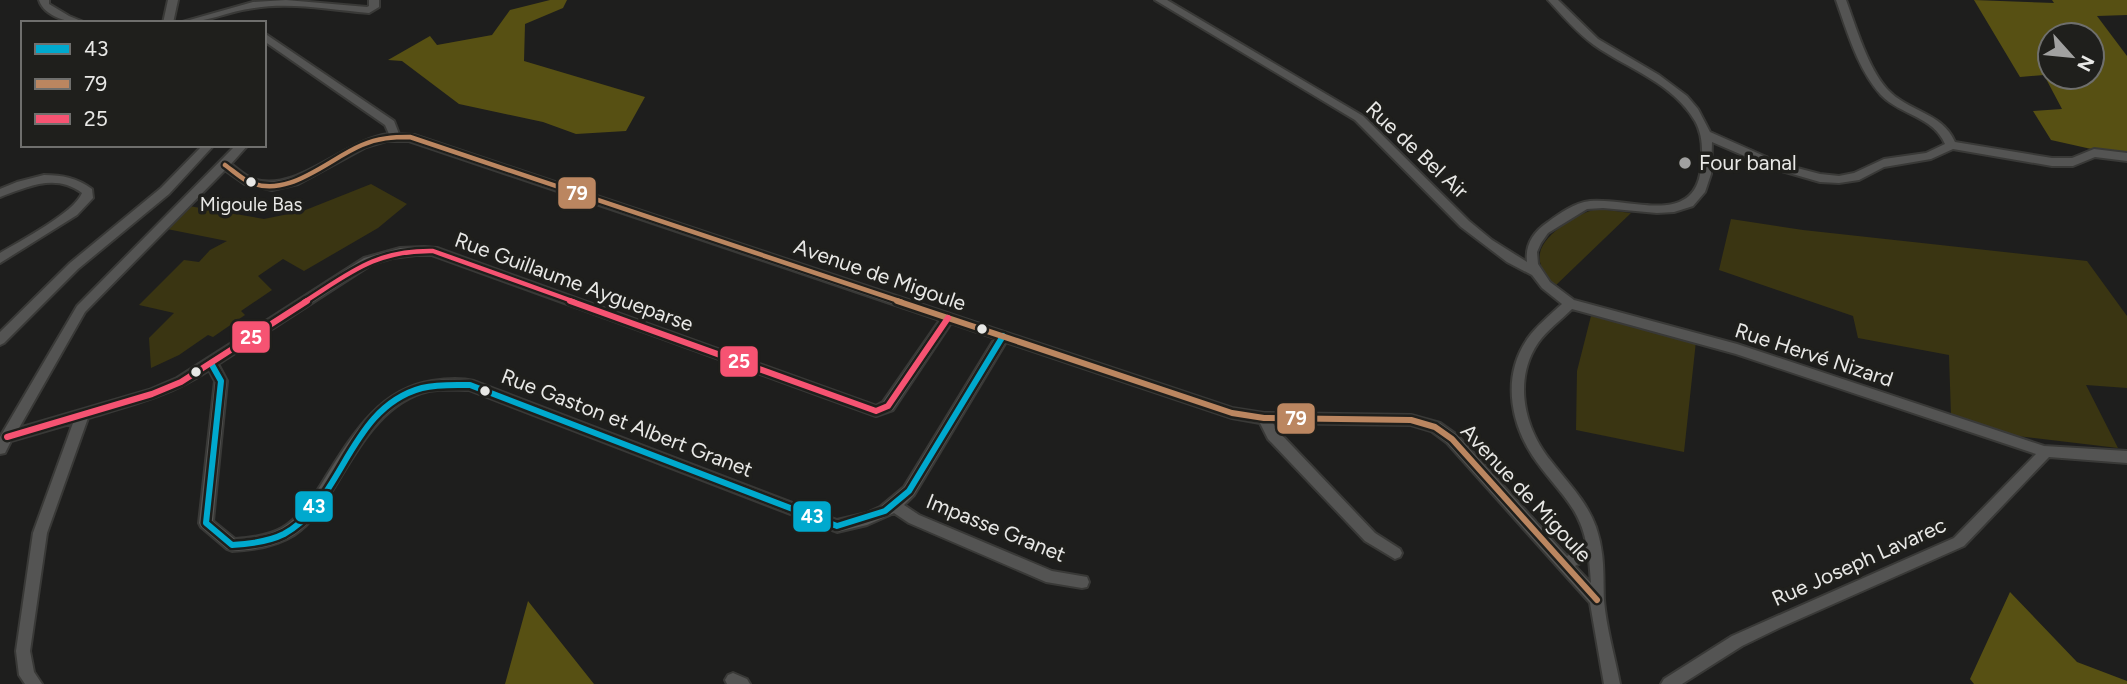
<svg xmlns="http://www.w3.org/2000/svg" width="2127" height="684" viewBox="0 0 2127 684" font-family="Figtree,sans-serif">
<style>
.green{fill:#3a3512}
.forest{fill:#575013;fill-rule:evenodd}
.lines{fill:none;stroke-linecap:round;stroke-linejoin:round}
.minor-casing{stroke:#393937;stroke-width:4}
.minor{fill:#545453;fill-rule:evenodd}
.bus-1-casing{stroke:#1f1f1c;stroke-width:11}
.bus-2-far1-casing{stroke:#1f1f1c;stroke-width:9}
.bus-2-casing{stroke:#1f1f1c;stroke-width:11}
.bus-3-far1-casing{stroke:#1f1f1c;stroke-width:9}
.bus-3-casing{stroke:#1f1f1c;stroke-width:11}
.bus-1{stroke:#00a9ce;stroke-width:6}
.bus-2-far1{stroke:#bb8660;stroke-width:4.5}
.bus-2{stroke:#bb8660;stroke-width:6}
.bus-3-far1{stroke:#f65372;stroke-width:4.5}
.bus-3{stroke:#f65372;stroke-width:6}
.poi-dot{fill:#a1a1a0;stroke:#1f1f1c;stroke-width:2.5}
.bus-dot{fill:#e8e8e6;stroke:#1f1f1c;stroke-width:2.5}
.labels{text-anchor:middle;stroke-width:7;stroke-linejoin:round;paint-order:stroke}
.bus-label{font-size:19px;fill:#e8e8e6;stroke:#1f1f1c}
.street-label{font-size:21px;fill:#e8e8e6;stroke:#1f1f1c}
.poi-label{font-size:21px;fill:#e8e8e6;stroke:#1f1f1c;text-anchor:start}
.line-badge{stroke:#1f1f1c;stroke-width:2.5}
.badge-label{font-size:19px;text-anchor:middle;font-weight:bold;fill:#fff}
</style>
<rect width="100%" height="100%" fill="#1e1e1d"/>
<path class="green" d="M371 184 407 204 378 228 304 271 283 259 258 276 272 290 241 311 245 315 213 337 208 335 179 355 151 368 149 338 174 313 139 305 184 260 199 262 210 250 227 241 167 229 189 206 264 219 303 211Z
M1599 209 1631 213 1554 287C1546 277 1538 267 1540 253 1543 234 1582 210 1599 209Z
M1731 219 1803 230 2087 261 2127 316V388L2086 385 2118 448 2008 435 1951 416 1949 355 1858 338 1853 316 1719 270Z
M1591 316 1696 341 1684 452 1576 430 1577 371Z"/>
<path class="forest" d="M550 0H567L563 8 525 24 524 61 645 97 626 131 576 134 543 122 459 104 402 61 388 60 430 36 437 45 492 35 510 10Z
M1974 0 2054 3 2052 0H2127V15L2097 16 2127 56V157L2051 140 2033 111 2062 109 2044 75 2020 77ZM2050 35H2092V77H2050Z
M2010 592 2077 662 2127 681V684H1974L1970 679Z
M528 601 594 684H505Z"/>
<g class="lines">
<defs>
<path id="minor" d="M39 0H49V4L69 16 86 23C70 23 44 17 39 0Z
M168 0H178L173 23H163Z
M286 0 367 7 369 6V0H379V7L369 13C331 10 292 2 254 8 229 11 206 23 179 23L253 2Z
M1155 0H1167L1363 116 1469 221 1492 240 1527 262C1525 245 1533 232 1548 222 1560 213 1574 203 1590 201 1629 197 1695 228 1701 168 1703 152 1703 135 1695 121 1673 83 1628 69 1594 45 1577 33 1562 15 1548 0H1558L1598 39 1659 75 1687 96 1698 109 1710 132 1782 164 1820 174 1839 176 1854 173 1884 159 1926 153 1945 144C1933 116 1900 115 1881 95 1858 70 1847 31 1836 0H1846C1856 27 1868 68 1887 89 1908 112 1942 112 1955 142L2052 158H2072L2094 149 2127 153V161L2095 157 2073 166H2052L1953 149 1931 159 1884 167 1859 180 1839 183 1820 182 1775 169 1712 142 1711 174 1705 192 1693 206 1674 212 1657 213 1603 208 1587 209 1548 233 1541 243 1537 252 1538 264 1550 282 1574 300 1737 344 2044 446 2127 451V463L2049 457 1964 546 1779 628 1742 646 1682 684H1661L1664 679 1732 636 1954 538 2036 454 1736 354 1572 309C1561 320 1547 330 1538 343 1513 380 1524 428 1551 461 1568 483 1586 500 1596 527 1605 554 1603 573 1604 600 1606 627 1615 657 1620 684H1604L1590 603 1447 443 1431 431 1411 425 1273 423 1278 431 1375 533 1400 549 1402 553 1400 557 1395 559 1365 541 1268 439 1260 423 1232 418 1006 342 914 495 904 505 919 515 1052 571 1087 577 1089 582 1087 587 1082 588 1046 582 909 523 894 513 867 525 837 532 469 390C453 390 437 388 421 393 380 407 356 451 335 486 324 504 312 523 294 535 275 547 253 550 232 551L227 549 201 527 199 523 215 381 209 370C170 396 132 405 88 418L47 533 30 651 34 672 42 684H25L19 675 16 651 33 533 73 423 11 441 5 453 0 454V437L77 306 236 145H248L231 164C238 169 245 176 253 179 298 194 344 139 389 134L385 125 264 41V33L394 121 399 134 414 135 1232 408 1264 413 1411 415 1440 423 1457 435 1567 556 1583 548 1586 542C1579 509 1562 495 1542 469 1511 431 1498 376 1531 334 1540 323 1551 314 1562 304L1542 288 1532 275 1507 262 1461 227 1355 120ZM386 141H409L940 320 883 402 876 406 437 248 424 247 400 248 364 258 177 378 149 390 19 428 85 312 225 170 245 184 272 190 298 184 366 147ZM416 255H432L876 416 893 410 951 323 995 338 904 487 880 507 867 513 837 520 474 381C461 378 445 379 432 381 380 389 353 434 327 475 315 495 302 516 282 528 268 536 251 538 235 539L213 521 227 381 218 364 372 264 392 258ZM1589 558 1591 583 1575 566Z
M203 145H214L169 194 78 269 4 343 0 345V332L70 263 161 188Z
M44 175C63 175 77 178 92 189L93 198 77 215 0 263V253C20 241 74 213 82 193 55 173 28 187 0 197V189L17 182Z
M733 673 747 679 750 684H727L725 680 728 675Z"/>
</defs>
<use href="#minor" class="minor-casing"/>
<use href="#minor" class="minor"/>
<defs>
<path id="bus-1" d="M212 365 221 381 206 523 232 545C250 544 268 542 284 534 344 501 348 408 422 388 438 384 454 385 470 385L837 526 885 511 909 491 1003 336"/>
<path id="bus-2-far1" d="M225 165C232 170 240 177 247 181 287 201 328 159 362 145 378 138 393 137 410 137L902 302"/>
<path id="bus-2" d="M897 301 1232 413 1264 418 1411 420 1435 427 1452 439 1597 600"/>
<path id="bus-3-far1" d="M304 302C350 273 375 250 433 251L575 302"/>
<path id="bus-3" d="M570 301 876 411 888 406 948 318
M7 437 152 394 181 382 307 301"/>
</defs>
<use href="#bus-1" class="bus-1-casing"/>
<use href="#bus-2-far1" class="bus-2-far1-casing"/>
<use href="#bus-2" class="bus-2-casing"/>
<use href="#bus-3-far1" class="bus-3-far1-casing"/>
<use href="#bus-3" class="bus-3-casing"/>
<use href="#bus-1" class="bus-1"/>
<use href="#bus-2-far1" class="bus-2-far1"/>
<use href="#bus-2" class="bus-2"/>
<use href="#bus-3-far1" class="bus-3-far1"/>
<use href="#bus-3" class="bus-3"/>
</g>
<circle class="poi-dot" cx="1685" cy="163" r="7"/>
<g class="bus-dot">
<circle cx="251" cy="182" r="6"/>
<circle cx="982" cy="329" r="6"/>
<circle cx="196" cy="372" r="6"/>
<circle cx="485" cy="391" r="6"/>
</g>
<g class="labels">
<g class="bus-label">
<text x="251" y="211">Migoule Bas</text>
</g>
<g class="street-label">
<text transform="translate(1417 150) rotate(43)" y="7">Rue de Bel Air</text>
<text transform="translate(880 275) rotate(19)" y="7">Avenue de Migoule</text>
<text transform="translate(574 282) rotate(20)" y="7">Rue Guillaume Aygueparse</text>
<text transform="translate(1814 355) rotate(18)" y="7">Rue Hervé Nizard</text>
<text transform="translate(627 423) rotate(21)" y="7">Rue Gaston et Albert Granet</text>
<text transform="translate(1526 493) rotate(47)" y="7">Avenue de Migoule</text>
<text transform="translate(996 528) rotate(22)" y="7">Impasse Granet</text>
<text transform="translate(1859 562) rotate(-24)" y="7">Rue Joseph Lavarec</text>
</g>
<g class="poi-label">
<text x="1699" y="170">Four banal</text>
</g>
</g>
<g class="line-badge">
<rect x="557" y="176" width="40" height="34" rx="7" fill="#bb8660"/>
<rect x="231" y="320" width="40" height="34" rx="7" fill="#f65372"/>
<rect x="719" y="345" width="40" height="33" rx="7" fill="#f65372"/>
<rect x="1276" y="402" width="40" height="33" rx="7" fill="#bb8660"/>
<rect x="294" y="490" width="40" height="33" rx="7" fill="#00a9ce"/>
<rect x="792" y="500" width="40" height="33" rx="7" fill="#00a9ce"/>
</g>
<g class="badge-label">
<text x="577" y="200">79</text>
<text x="251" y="344">25</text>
<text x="739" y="368">25</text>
<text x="1296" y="425">79</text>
<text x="314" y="513">43</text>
<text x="812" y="523">43</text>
</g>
<rect x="21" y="21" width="245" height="126" fill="#1f1f1c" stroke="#6f6f6d" stroke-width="2"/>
<rect x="35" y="44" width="35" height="10" fill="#00a9ce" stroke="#6f6f6d" stroke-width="2"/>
<text x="84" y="56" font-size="21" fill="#e8e8e6">43</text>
<rect x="35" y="79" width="35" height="10" fill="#bb8660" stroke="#6f6f6d" stroke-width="2"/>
<text x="84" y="91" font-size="21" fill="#e8e8e6">79</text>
<rect x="35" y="114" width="35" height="10" fill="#f65372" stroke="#6f6f6d" stroke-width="2"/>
<text x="84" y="126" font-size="21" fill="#e8e8e6">25</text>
<g transform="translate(2071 56) rotate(117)"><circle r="33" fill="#1f1f1c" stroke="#6f6f6d" stroke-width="2"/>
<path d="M0-5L12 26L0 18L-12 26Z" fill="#a1a1a0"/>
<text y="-10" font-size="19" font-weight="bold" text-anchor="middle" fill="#e8e8e6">N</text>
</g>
</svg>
